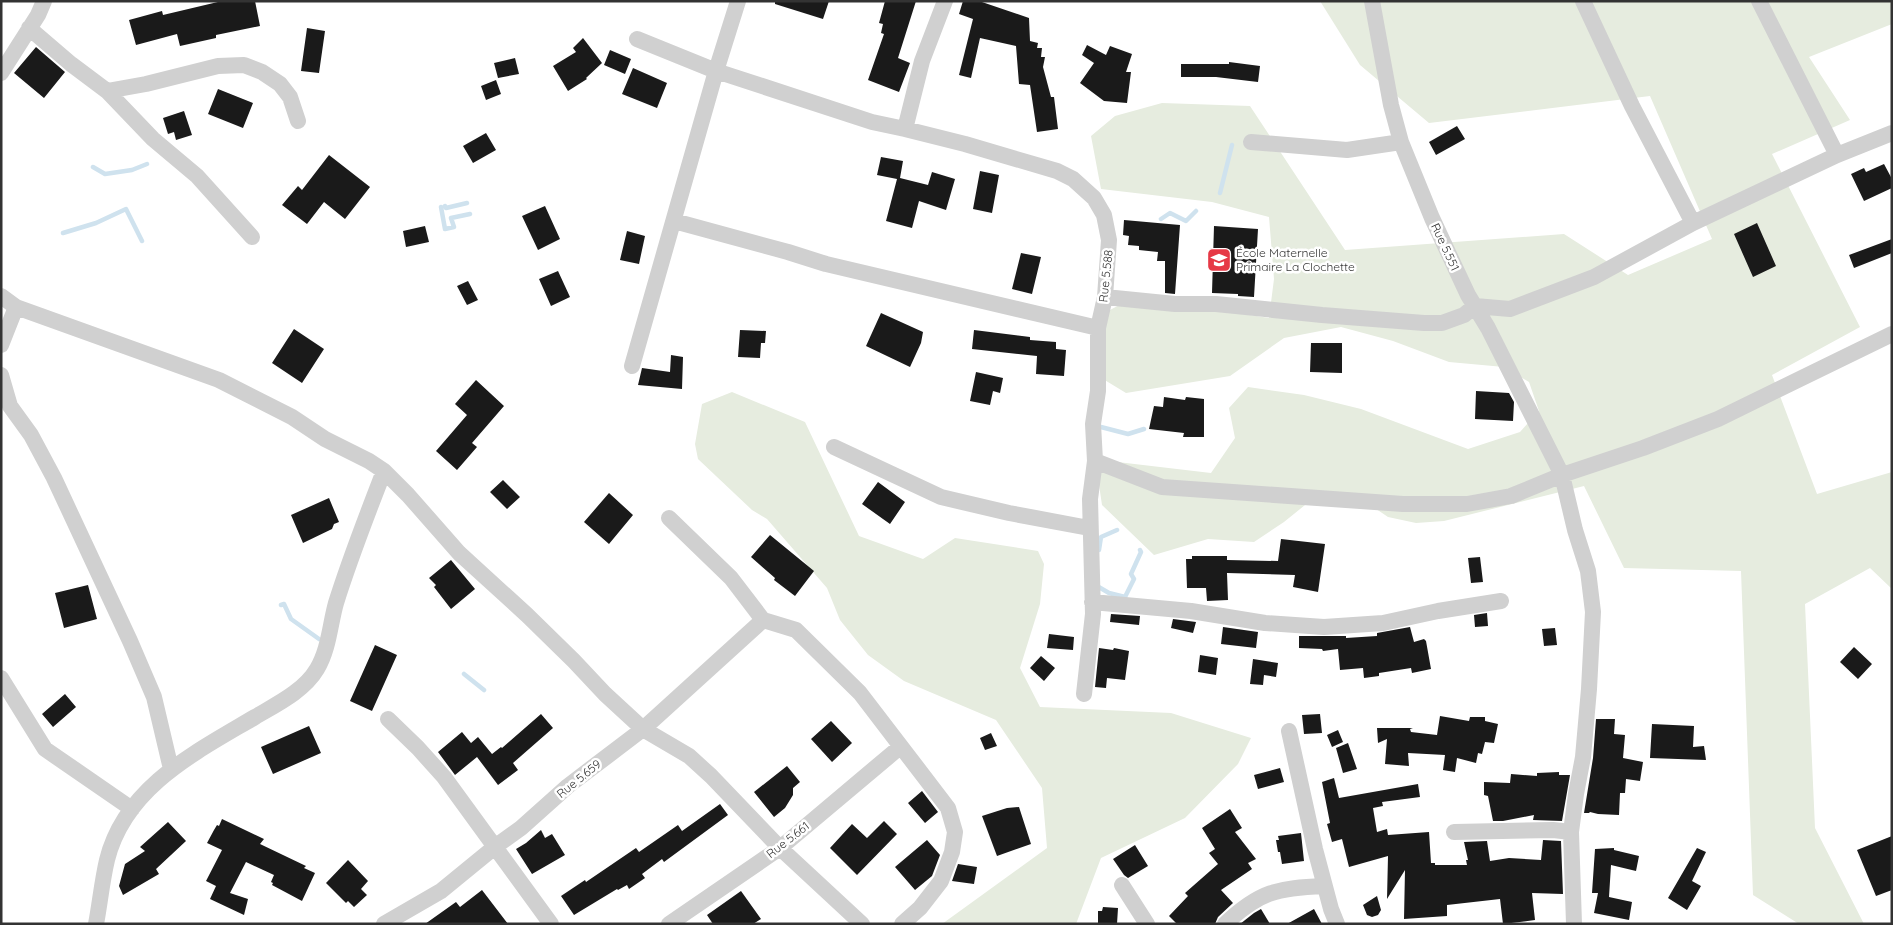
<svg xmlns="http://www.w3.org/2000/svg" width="1893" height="925" viewBox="0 0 1893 925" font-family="Quicksand,sans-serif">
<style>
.green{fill:#e6ecdf}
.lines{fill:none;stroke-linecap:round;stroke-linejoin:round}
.stream{stroke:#cfe2ee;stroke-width:4.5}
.building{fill:#1a1a1a}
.minor{stroke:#d0d0d0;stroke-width:16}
.labels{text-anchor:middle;stroke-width:5;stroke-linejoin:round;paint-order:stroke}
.street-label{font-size:12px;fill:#333;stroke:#fff}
.poi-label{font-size:12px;fill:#333;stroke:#fff;text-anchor:start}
</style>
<rect width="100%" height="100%" fill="#fff"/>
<path class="green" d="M1320 1H1892V24L1809 57 1850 120 1772 154 1860 327 1772 375 1817 494 1892 472V589L1870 568 1805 604 1815 828 1864 924H1799L1753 895 1741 571 1624 568 1584 486 1444 521 1416 523 1388 517 1363 500 1310 501 1284 522 1254 542 1208 539 1154 555 1102 505 1098 478 1109 461 1211 473 1235 438 1229 408 1248 387 1304 395 1361 409 1468 449 1520 432 1539 411 1529 382 1504 367 1449 362 1393 341 1341 327 1284 338 1230 376 1126 393 1103 379 1106 312 1135 297 1269 318 1274 279 1269 217 1212 202 1101 189 1091 136 1115 116 1162 103 1250 106 1345 250 1564 234 1628 275 1712 239 1650 96 1429 123 1360 65Z
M732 392 805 422 859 536 923 559 955 538 1038 551 1044 564 1040 604 1020 668 1040 707 1171 713 1251 738 1238 764 1185 818 1101 858 1076 924H942L1047 848 1042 788 996 720 904 681 868 655 840 620 827 588 767 519 752 510 698 459 695 444 702 404Z"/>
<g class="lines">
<path class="stream" d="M93 167 105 174 132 170 147 164
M1220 193 1232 145
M445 206 446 208 467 203
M441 207 445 229 454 227 451 218 470 214
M1161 219 1170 213 1186 221 1196 211
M63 233 96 223 126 209 142 241
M1097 426 1128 434 1144 429
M1099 550 1101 537 1117 530
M1097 586 1109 593 1125 597 1134 579 1131 574 1141 552 1140 550
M281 605 284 604 291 619 319 639
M464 674 484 690"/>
</g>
<path class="building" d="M222 1H255L260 26 216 35V38L180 46 177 34 136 45 129 20 162 11 163 15Z
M775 1H829L823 19 775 4Z
M885 1H916L898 58 910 63 899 92 868 80 884 34 881 33 883 24 879 23Z
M963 1H979L1029 18 1030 41 1038 43 1037 48H1042L1041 57H1045L1043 67 1051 97H1054L1058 129 1037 132 1030 85 1019 84 1016 46 980 38 971 78 959 75 973 19 959 14Z
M307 28 325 31 319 73 301 71Z
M583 38 602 63 586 78 587 79 568 91 553 66 576 52 573 48Z
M1087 45 1106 55 1110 46 1132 54 1126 72H1131L1127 103 1104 101 1080 83 1094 63 1082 55Z
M36 47 65 72 44 98 14 73Z
M610 50 631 59 625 74 604 65Z
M515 58 519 74 498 78 494 63Z
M1229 62 1260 66 1258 82 1216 77H1181V64H1229Z
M633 68 667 83 657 108 622 94Z
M496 80 501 94 486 100 481 86Z
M218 89 253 103 243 128 208 114Z
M184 111 192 135 176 140 174 132 168 134 163 118Z
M1457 126 1465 139 1436 155 1429 142Z
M486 133 496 150 473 163 463 146Z
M329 155 370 187 345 219 324 202 307 224 282 205 298 186 302 190Z
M881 157 903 161 900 178 928 185 932 172 955 179 946 210 919 201 912 228 886 221 897 179 877 175Z
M1884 164 1892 179V188L1864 201 1851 174 1864 168 1866 172Z
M980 171 999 175 992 213 973 209Z
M545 206 560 239 538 250 522 216Z
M1124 220 1180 225 1175 294 1165 293V261H1157L1158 252 1139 250V246L1128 245 1129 236 1123 235Z
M1757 223 1776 266 1753 277 1734 234Z
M425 226 429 242 406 247 403 231Z
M1214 226 1258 229 1254 297 1238 296V294L1212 293Z
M627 231 645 236 639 264 620 260Z
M1892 239V253L1854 268 1849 255Z
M1021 253 1041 257 1032 294 1012 289Z
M558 271 570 297 551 306 539 279Z
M468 281 478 300 467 305 457 286Z
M881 313 923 332 921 343 910 367 866 346Z
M294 329 324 349 302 383 272 363Z
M740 330 766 331 765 343H761L760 358 738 357Z
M974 330 1030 337V340L1056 342V349L1066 350 1064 376 1036 374 1037 356 972 349Z
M1311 343H1342V373L1310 372Z
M671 355 683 357 682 389 638 385 642 368 670 372Z
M976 372 1003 378 1000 393 993 391 990 405 970 401Z
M476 380 504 406 472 443 477 447 457 470 436 451 467 415 455 404Z
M1476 391 1509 393 1514 402 1513 421 1475 419Z
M1164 397 1185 400 1186 397 1204 399V437H1183L1184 433 1149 429 1154 406 1163 407Z
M503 480 520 497 507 509 490 492Z
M878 482 905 502 890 524 862 504Z
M609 493 633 515 609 544 584 522Z
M329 498 339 522 334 524 332 529 303 543 291 515Z
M770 535 814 571 795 596 774 580 775 578 751 557Z
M1281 539 1325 544 1318 592 1293 587 1295 575 1227 573 1228 600 1207 601 1206 588H1187L1186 559H1192V556H1227V560L1278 561Z
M1480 557 1483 582 1471 583 1468 558Z
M451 560 475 589 451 609 434 587 436 585 429 578Z
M88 585 97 619 64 628 55 593Z
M1487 613 1488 626 1475 627 1474 615Z
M1111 614 1140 616 1139 625 1110 622Z
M1173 619 1196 622 1193 633 1171 628Z
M1223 627 1258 632 1256 648 1221 644Z
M1410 627 1414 642 1424 639 1426 641 1431 669 1412 673 1411 668 1379 673V676L1364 678 1363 668 1340 670 1338 649 1323 651 1322 649 1299 648V636H1346V638L1377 636V633Z
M1555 628 1557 645 1544 646 1542 629Z
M1049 634 1074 637 1073 650 1047 648Z
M375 645 397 655 372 711 350 701Z
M1854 647 1872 664 1858 679 1840 662Z
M1099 648 1113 650 1114 648 1129 651 1125 680 1107 678 1106 688 1095 687Z
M1200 655 1218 658 1216 675 1198 672Z
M1041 656 1055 668 1044 681 1030 668Z
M1253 659 1278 663 1276 677 1264 675 1263 685 1250 684Z
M65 694 76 707 53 727 42 714Z
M541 714 553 728 513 763 518 770 498 785 477 757 455 775 438 752 462 732 471 743 478 737 492 754 501 747 502 748Z
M1320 714 1322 733 1304 734 1302 715Z
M1440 716 1469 721 1470 717H1485V721L1498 724 1494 743 1485 742 1482 754 1478 753 1476 763 1457 758 1455 772 1443 770 1445 755 1408 753 1409 766 1385 764 1387 739 1378 743 1377 728H1413L1410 729 1411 732 1437 735Z
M1596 719H1615L1614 734 1625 735 1623 758 1643 762 1640 781 1626 779 1625 793H1620L1619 815 1598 814 1590 812 1589 813H1584L1593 758Z
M831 721 852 743 832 762 811 739Z
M1652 724 1694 726 1693 747 1704 746 1706 760 1650 758Z
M309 726 321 753 273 774 261 747Z
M1338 730 1343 742 1332 747 1327 735Z
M991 733 997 746 985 750 980 738Z
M1348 743 1357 769 1343 773 1336 748Z
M787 766 800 782 793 788V795L785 808 774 817 754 792Z
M1280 768 1284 782 1258 789 1254 775Z
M1559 772V775H1570L1562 821 1533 820 1534 815 1503 821H1493L1488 796 1484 795V782L1510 783 1511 774 1537 776V773Z
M1334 778 1339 798 1418 784 1420 797 1382 802 1383 806 1373 808 1377 832 1387 829 1388 835 1429 832 1431 863H1435V865H1467L1466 860H1468L1464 842 1487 841 1490 861 1509 858 1541 860 1543 840 1561 841 1563 894 1532 893 1535 920 1503 924 1500 899 1447 905V916L1404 919 1405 870 1387 899 1388 856 1349 867 1342 839 1332 842 1327 824 1330 823 1322 782Z
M922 791 938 812 925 823 908 803Z
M720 804 728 815 664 862 662 859 642 874 645 878 629 889 627 885 618 890 617 889 574 915 561 896 585 880 586 882 636 848 639 852 678 825 682 831Z
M1019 807 1031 844 997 856 982 816 1007 808Z
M1230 809 1242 828 1235 832 1256 859 1248 863 1252 869 1221 890 1233 903 1218 917 1215 924H1177L1169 916 1188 896 1185 893 1218 864 1209 853 1215 849 1202 828Z
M222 819 264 839 260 844 306 866 304 868 315 873 302 901 272 885 273 883 271 882 274 875 246 862 230 893 248 899 244 915 210 899 216 886 206 881 222 850 207 843 214 830 217 825 219 826Z
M884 821 897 834 857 875 830 848 852 824 867 838Z
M168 822 186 841 156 869 159 874 123 895 119 886 125 864 145 851 140 847Z
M541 830 545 838 552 834 565 855 532 874 516 849 526 843Z
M1301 833 1304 861 1282 864 1280 852H1278L1276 840H1279L1278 836Z
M1892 836V890L1876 896 1857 850Z
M927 840 940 855 932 876 915 890 895 867Z
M1135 845 1148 866 1128 878 1124 875 1113 859Z
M1614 848V850L1639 856 1636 871 1611 865 1609 897 1632 902 1629 920 1594 913 1598 893H1592L1595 849Z
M1697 848 1706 852 1692 881 1701 886 1687 910 1668 898Z
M348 860 368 881 361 889 367 895 354 907 348 901 346 903 326 883Z
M958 864 977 867 974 884 952 881Z
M482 890 508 924H425L456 902 460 907Z
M741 891 761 919 753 924H713L707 915Z
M1377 896 1381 910 1378 915 1372 917 1367 915 1363 905Z
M1103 907 1118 908 1117 924H1098V911H1102Z
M1261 909 1270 924H1240L1254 913Z
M1314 909 1322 924H1287Z"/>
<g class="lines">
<path class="minor" d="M945 1 922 61 905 129 965 144 1057 171 1073 179 1094 198 1104 215 1109 240 1105 297 1098 328V391L1093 424 1095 461 1090 499 1093 614 1084 694
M1372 1 1391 105 1401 142 1432 218 1468 295 1488 328 1562 475 1575 530 1588 571 1593 612 1589 689 1583 757 1576 794 1571 832 1574 924
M1583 1 1632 106 1693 223
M1759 1 1837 155
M29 28 71 64 107 91 153 139 197 176 252 237
M637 39 716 71 872 122 905 129
M1 73 38 15 44 1
M107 91 146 84 218 66 244 65 262 72 280 84 290 97 298 121
M1251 142 1347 150 1401 142
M674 221 788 252 826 264 1098 328
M1 296 16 307 1 345
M1105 297 1175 304H1216L1322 315 1424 323H1442L1464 315 1475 306 1510 309 1594 277 1693 223 1837 155 1892 133
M16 307 219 380 292 417 325 439 369 461 384 471 408 495 459 553 527 615 574 661 605 694 643 729 689 756 711 776 780 848 862 924
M632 366 716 71 738 1
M1 375 10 406 31 435 54 478 130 641 154 697 171 769
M834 447 941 497 1009 513 1089 528
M1095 461 1162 487 1403 504H1467L1511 496 1562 475 1643 448 1718 419 1892 334
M669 518 731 578 763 620 796 630 860 693 948 808 955 832 952 852 941 881 920 908 902 924
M1092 602 1191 611 1265 623 1324 627 1383 623 1438 611 1501 601
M1 678 45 749 132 809
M388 719 418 748 444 777 551 924
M1289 731 1315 849 1331 909 1337 924
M1454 832 1553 830 1571 832
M1122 885 1147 924
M96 924C100 903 102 881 107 860 125 787 196 752 255 717 277 704 304 691 317 669 329 649 330 624 336 603 350 558 367 515 384 471
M384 924 441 891 496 846 521 828 568 786 643 729 763 620
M669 924 780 848 900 747
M1225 924C1260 891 1278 888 1324 886"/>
</g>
<defs>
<symbol id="school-square" viewBox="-11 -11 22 22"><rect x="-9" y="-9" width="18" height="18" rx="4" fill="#e63946" stroke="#fff"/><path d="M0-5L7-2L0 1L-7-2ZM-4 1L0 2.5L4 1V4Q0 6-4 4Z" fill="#fff"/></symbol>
</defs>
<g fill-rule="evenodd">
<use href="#school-square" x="1205" y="246" width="28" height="28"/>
</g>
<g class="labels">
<g class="street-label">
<text transform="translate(1445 247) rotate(65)" y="4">Rue 5.551</text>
<text transform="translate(1106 276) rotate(-84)" y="4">Rue 5.588</text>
<text transform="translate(579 779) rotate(-39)" y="4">Rue 5.659</text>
<text transform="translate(788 840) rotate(-38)" y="4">Rue 5.661</text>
</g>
<g class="poi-label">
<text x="1236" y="257">École Maternelle<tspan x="1236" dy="14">Primaire La Clochette</tspan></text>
</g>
</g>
<rect width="1893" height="925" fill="none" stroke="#333333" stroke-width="5"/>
</svg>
